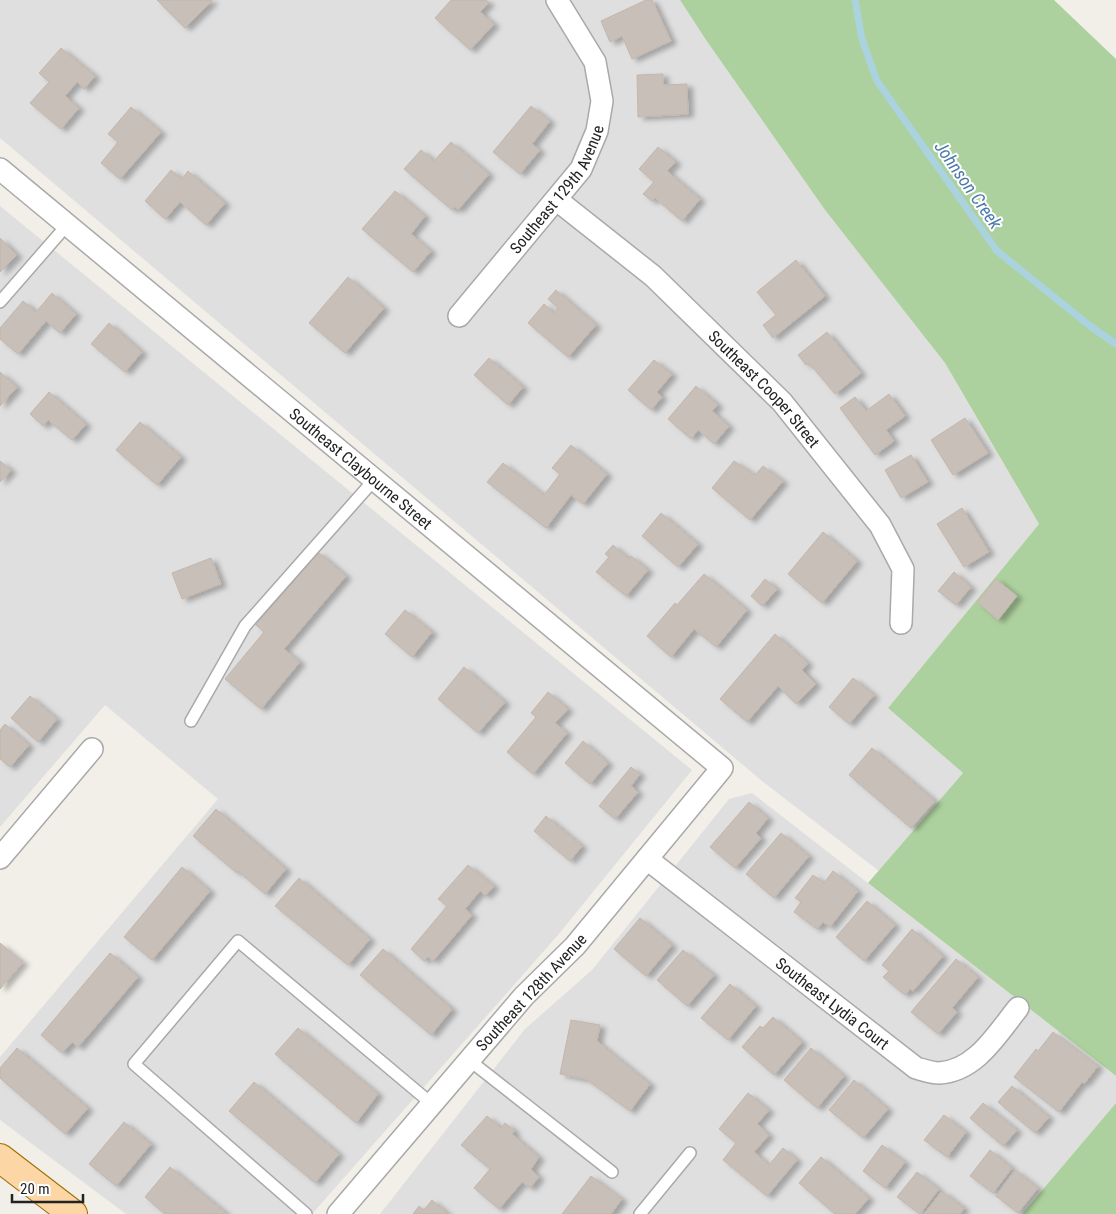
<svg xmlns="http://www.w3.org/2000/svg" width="1116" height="1214" viewBox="0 0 1116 1214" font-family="'Roboto Condensed',sans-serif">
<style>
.residential{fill:#e0dfdf}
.forest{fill:#add19e}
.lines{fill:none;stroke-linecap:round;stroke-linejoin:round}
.stream{stroke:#aad3df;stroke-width:7}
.building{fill:#c7bfb8;stroke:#c4b6ab;filter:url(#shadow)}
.lane-casing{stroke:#a9a9a9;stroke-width:14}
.street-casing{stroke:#a9a9a9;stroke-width:24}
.primary-casing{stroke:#a06b00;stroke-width:30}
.lane{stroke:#fff;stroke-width:11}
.street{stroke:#fff;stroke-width:21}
.primary{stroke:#fcd6a4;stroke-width:28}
.labels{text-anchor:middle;stroke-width:4;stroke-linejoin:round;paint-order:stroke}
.street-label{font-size:16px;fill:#222;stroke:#fff}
.water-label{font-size:18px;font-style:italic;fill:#4a7aab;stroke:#fff}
</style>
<defs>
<filter id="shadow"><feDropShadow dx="5.5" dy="3" stdDeviation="2.5" flood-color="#0004"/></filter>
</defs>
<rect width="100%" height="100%" fill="#f2efe9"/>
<path class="residential" d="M0 0H680L706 40 825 210 945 363 1039 524 888 708 963 773 879 871 762 781 0 138Z
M0 206 692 770 558 935 312 1214H126L0 1120V1057L218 799 105 705 0 827Z
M752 793 1116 1076V1103L1022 1214H380L525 1029 592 970 729 799Z"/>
<path class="forest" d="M680 0H1054L1116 59V1076L868 883 963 773 888 708 1039 524 945 363 825 210 706 40Z
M1116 1103V1214H1022Z"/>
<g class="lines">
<path class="stream" d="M855 0 862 39 877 81 997 251 1090 326 1116 344"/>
</g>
<path class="building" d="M157 0H211L212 1 185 28Z
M451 0H486L489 3 480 12 494 24 470 50 435 18Z
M646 0H652L671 41 632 59 622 36 610 42 601 21Z
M61 48 95 76 84 89 77 82 65 96 79 108 61 129 30 103 49 82 39 73Z
M663 74V85L687 84 688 114 638 117 637 75Z
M531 106 550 121 532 144 540 150 520 174 493 152Z
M131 107 161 132 120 179 101 163 118 142 108 134Z
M451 142 489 174 458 210 455 207 452 210 404 169 421 150 434 161Z
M658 147 676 162 667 171 700 199 682 221 655 198 652 201 643 194 654 182 639 169Z
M171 170 182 179 188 171 225 203 206 225 180 202 165 219 145 201Z
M395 191 425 216 411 234 431 251 413 272 362 229Z
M0 238 17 255 0 272Z
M796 260 825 296 773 338 763 325 776 315 757 292Z
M348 277 384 308 345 353 309 323Z
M556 290 596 325 568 357 528 323 544 304 554 313 558 308 548 299Z
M52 293 76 314 60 333 46 321 18 354 0 339V328L23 301 36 312Z
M109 323 142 352 125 372 91 344Z
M827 332 861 373 835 394 809 363 806 365 798 355Z
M489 358 523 387 508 405 474 375Z
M654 360 672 374 657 392 662 397 651 410 628 390Z
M0 372 17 387 0 406Z
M696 386 718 405 712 411 729 426 714 444 698 430 691 439 668 419Z
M49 392 86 424 72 440 48 420 43 426 30 414Z
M889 394 905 416 886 430 894 441 875 455 840 408 855 397 866 411Z
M965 418 988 453 953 475 931 440Z
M140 422 181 457 157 485 116 450Z
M571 445 607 474 583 504 571 495 546 528 487 482 503 463 544 495 560 474 552 468Z
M911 455 928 482 901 498 885 470Z
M0 461 11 470 0 482Z
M734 461 755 475 763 466 783 481 750 520 712 488Z
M962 508 989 552 964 567 937 524Z
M661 513 698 544 678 567 642 536Z
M823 532 857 561 822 603 788 574Z
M613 545 629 559 631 556 648 570 626 596 596 572 609 557 605 554Z
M318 552 346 576 284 649 300 662 261 709 225 679 264 632 256 625Z
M211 558 221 584 182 599 172 573Z
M954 572 971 587 956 605 938 591Z
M704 574 747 610 716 647 694 629 671 657 647 636 675 603 677 605Z
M765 579 777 589 762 606 751 596Z
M996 579 1017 596 998 620 977 602Z
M405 610 432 632 412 657 385 634Z
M775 634 808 663 802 670 816 684 796 704 778 686 747 722 720 699Z
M464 667 505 702 478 733 438 699Z
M853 678 874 695 849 724 829 707Z
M548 692 568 709 555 723 567 733 533 774 507 752 536 717 531 713Z
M30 696 57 719 38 742 11 718Z
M5 724 29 745 10 767 0 759V730Z
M583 741 608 763 590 784 565 763Z
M872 748 935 801 911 828 849 775Z
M631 767 640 774 631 786 638 792 615 819 599 806Z
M749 802 768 818 756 833 761 838 735 868 710 847Z
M216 809 286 869 265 894 238 871 237 873 193 836Z
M546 816 582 846 570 861 534 831Z
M781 833 809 856 774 898 746 874Z
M468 865 494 886 485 896 480 891 465 909 472 915 433 961 428 957 424 961 411 949 447 906 438 899Z
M182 867 210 891 152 960 124 937Z
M833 871 858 891 830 927 823 922 817 929 794 912 801 902 795 898 813 875 824 883Z
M299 878 370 939 348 965 275 906Z
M867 901 895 925 864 961 836 937Z
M640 918 672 945 646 976 614 949Z
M912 929 943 956 913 991 910 989 905 995 883 977 889 971 882 965Z
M0 943 23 962 0 989Z
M383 949 452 1009 431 1035 360 975Z
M683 950 714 975 687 1006 657 980Z
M110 953 138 977 78 1047 72 1042 62 1053 41 1035Z
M956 959 978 977 952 1008 957 1012 938 1034 911 1012Z
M730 984 756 1006 728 1040 701 1018Z
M773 1017 802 1042 774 1075 742 1047 760 1026 763 1028Z
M571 1020 600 1025 597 1041 650 1084 630 1111 586 1079 560 1074Z
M298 1028 378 1094 356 1123 275 1054Z
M1053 1032 1098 1066 1084 1084 1082 1082 1059 1112 1014 1077 1036 1049 1038 1051Z
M17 1048 88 1108 65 1134 0 1078V1068Z
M811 1048 844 1076 817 1108 784 1080Z
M854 1080 888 1109 863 1138 829 1110Z
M254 1082 339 1154 315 1183 229 1111Z
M1012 1086 1049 1117 1035 1133 998 1102Z
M748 1093 769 1110 757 1124 769 1135 754 1152 769 1165 783 1148 797 1160 767 1196 723 1160 736 1143 719 1129Z
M983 1103 1017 1130 1003 1146 970 1118Z
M944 1115 966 1132 947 1157 924 1140Z
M487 1116 501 1128 505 1123 515 1131 512 1134 539 1157 531 1169 539 1177 530 1188 522 1182 499 1209 474 1188 490 1169 461 1145Z
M124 1122 151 1144 116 1186 89 1164Z
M882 1145 905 1162 885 1188 863 1171Z
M990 1150 1012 1168 993 1193 970 1176Z
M821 1157 869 1198 855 1214H835L799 1183Z
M170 1167 227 1214H165L145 1197Z
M1015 1170 1038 1188 1018 1213 996 1196Z
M917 1172 939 1189 920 1214 897 1197Z
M591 1176 622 1199 611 1214H562Z
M942 1191 964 1208 960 1214H924Z
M432 1200 448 1214H413L419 1206 424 1210Z"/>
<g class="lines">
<defs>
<path id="lane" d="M0 302 67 225
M191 721 245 626 374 480
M469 1060 612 1172
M306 1214 134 1064 238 941 432 1104
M640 1214 690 1153"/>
<g id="street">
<path id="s1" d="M0 169 722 768 575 946 524 996 338 1214"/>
<path id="s2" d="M557 200 653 276 782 402 880 525 903 569 901 623"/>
<path id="s3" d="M459 316 581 169 597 131 602 101 595 62 557 0"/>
<path d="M0 858 92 749"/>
<path id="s4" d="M647 859 916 1068C923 1070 932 1073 939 1073 976 1071 997 1034 1018 1008"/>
</g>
<path id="primary" d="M0 1158 73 1214"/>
</defs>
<use href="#lane" class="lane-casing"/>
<use href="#street" class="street-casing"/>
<use href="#primary" class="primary-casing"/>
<use href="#lane" class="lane"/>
<use href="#street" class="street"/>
<use href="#primary" class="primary"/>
</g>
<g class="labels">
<g class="street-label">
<text dy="6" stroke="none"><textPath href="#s3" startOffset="161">Southeast 129th Avenue</textPath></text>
<text dy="6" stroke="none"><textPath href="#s2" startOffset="281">Southeast Cooper Street</textPath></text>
<text dy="6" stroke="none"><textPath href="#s1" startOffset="469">Southeast Claybourne Street</textPath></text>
<text transform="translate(531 992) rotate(-47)" y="6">Southeast 128th Avenue</text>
<text dy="6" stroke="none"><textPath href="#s4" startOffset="235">Southeast Lydia Court</textPath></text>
</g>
<g class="water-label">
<text transform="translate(968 185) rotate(55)" y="6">Johnson Creek</text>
</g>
</g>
<path d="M12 1194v8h71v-8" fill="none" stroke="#222222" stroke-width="2.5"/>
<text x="20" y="1194" font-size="15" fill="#222222" stroke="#ffffff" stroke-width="4" paint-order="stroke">20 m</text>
</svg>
